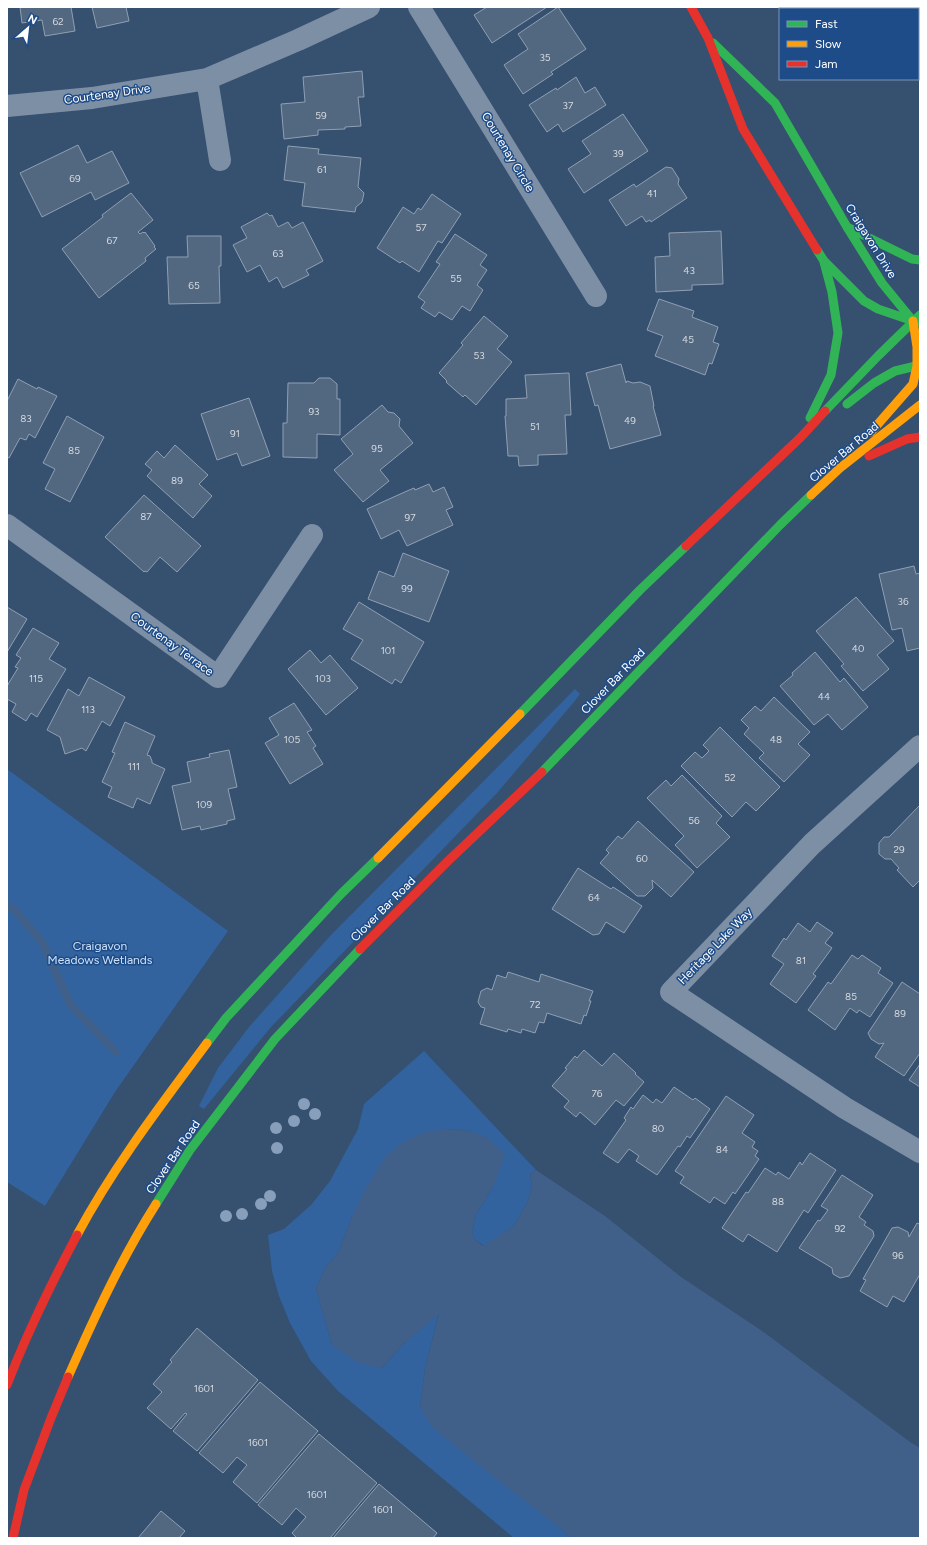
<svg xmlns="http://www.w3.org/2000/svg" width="927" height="1545" viewBox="0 0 927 1545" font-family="Figtree,sans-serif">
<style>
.green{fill:#32639e}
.water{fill:#40608a}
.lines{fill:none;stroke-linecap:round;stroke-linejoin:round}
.stream{stroke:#40608a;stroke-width:8}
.building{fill:#526780;stroke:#90a0b3}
.street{stroke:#7d8fa5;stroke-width:22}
.fast{stroke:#30b455;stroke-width:9}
.slow{stroke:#ff9f0a;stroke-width:9}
.jam{stroke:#e5322d;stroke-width:9}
.tree{fill:#889fbb}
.labels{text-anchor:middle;stroke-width:3;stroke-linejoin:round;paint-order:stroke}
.number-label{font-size:10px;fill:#d4d9df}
.street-label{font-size:12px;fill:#fff;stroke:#1e4c88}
.park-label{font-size:12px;fill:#cce0f8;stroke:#1e4c88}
</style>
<rect width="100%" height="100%" fill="#365070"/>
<path class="green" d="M575 689 580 694 574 702 497 793 271 1027 204 1109 199 1106 218 1068 249 1027 330 936Z
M7 769 228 931 115 1092 45 1206 7 1182Z
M424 1051 536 1170 530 1174 532 1186 528 1201 514 1226 484 1246 474 1239 472 1232 476 1214 493 1187 489 1139 469 1131 444 1129 352 1217 338 1253 326 1267 316 1288 332 1345 382 1368 403 1344 439 1313 425 1369 420 1407 565 1532 570 1538H514L338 1391 311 1361 290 1323 279 1296 272 1271 268 1235 284 1229 311 1205 330 1181 358 1129 364 1104Z"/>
<path class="water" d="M444 1129 470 1131 489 1139 505 1155 493 1187 476 1214 472 1232 474 1239 483 1246 514 1226 528 1201 532 1186 530 1174 536 1170 605 1216 681 1277 765 1333 910 1442 920 1448V1538H570L565 1532 485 1470 432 1427 420 1407 425 1369 439 1314 403 1344 382 1368 359 1363 332 1345 316 1288 326 1267 338 1253 352 1217 366 1188 386 1156 402 1143 422 1133Z"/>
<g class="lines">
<path class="stream" d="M7 906 15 910 42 942 70 1004 116 1052"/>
</g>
<path class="building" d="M20 7H71L75 31 45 36 42 20 22 23Z
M92 7H126L129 21 97 28Z
M487 7H547L492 43 474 15Z
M558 7 586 49 551 72 553 74 523 94 504 65 528 49 518 34Z
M818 7H873L872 9H817Z
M362 71 364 97H358L361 126 345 127V129L318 130V135L284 139 281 104 305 102 303 77Z
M576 77 585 93 595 87 606 105 563 132 558 124 547 132 529 105 556 88 557 90Z
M623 114 648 151 584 193 568 169 591 154 582 141Z
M78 145 87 163 112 151 129 183 95 200 91 192 42 217 20 173Z
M288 146 319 149 318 154 361 158 358 187 364 193 362 202 356 207 355 212 302 206 305 183 284 180Z
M666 167 672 168 679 179 678 184 687 198 651 222 650 220 646 222 642 216 626 226 609 200 634 184 636 187Z
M131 193 153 220 138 232 140 234 143 232 144 233 145 232 155 246 154 247 156 249 145 258 146 261 99 298 62 249 103 217 102 215Z
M432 194 461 214 442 243 438 241 419 272 402 261 400 263 377 248 403 207 414 214 418 208 421 210Z
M267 213 270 216 272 215 278 227 288 222 292 228 303 222 323 261 306 270 309 275 283 288 277 277 269 282 260 265 247 272 233 245 247 238 241 227Z
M721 231 723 284 692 285V290L656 292 655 257 670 256 669 233Z
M455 234 487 255 480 265 487 270 477 285 483 290 470 311 462 306 452 320 439 312 435 317 421 308 425 302 418 297 440 264 436 262Z
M187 236H221V266H219L220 303 169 304 167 257H188Z
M659 299 694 311 692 317 718 327 713 342 719 344 712 364 709 363 705 375 655 356 663 336 647 330Z
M484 316 508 336 497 349 512 362 476 405 465 395 463 397 446 382 447 381 439 373 463 345 461 343Z
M621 364 626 383 627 381 633 383 640 382 650 386 654 406H653L661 435 610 449 598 405 595 406 586 373Z
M569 373 571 415H565L567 454 538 455V465L519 466 518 456H508L505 416H506V399L527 398 525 375Z
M319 378H330L337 384V399H340V435L317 434V458L283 457V423H287L288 383H314Z
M18 379 37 389 38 387 57 396 35 438 29 434 26 440 20 438 9 458 7 457V401Z
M249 398 270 456 242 466 237 453 217 460 201 414Z
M382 405 388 412 394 413 400 419 399 426 413 443 380 470 389 481 363 502 334 470 353 454 341 439Z
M67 416 104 437 70 502 45 489 55 469 43 463Z
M175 445 208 475 199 484 212 496 193 518 147 476 152 470 145 464 157 451 164 458Z
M429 484 433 492 444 487 453 507 446 510 453 525 407 546 399 530 381 539 367 509 407 491 414 488 415 490Z
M144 495 201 546 177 572 160 557 147 572 145 571 144 572 105 537Z
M403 553 449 571 429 622 368 599 379 571 394 577Z
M914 566 916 574 920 573V648L907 651 902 628 892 630 879 574Z
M856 597 894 641 877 655 889 669 863 691 841 666 844 664 816 631Z
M359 602 424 642 401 683 395 679 392 684 351 659 363 640 343 629Z
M7 607 27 619 7 652Z
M33 628 59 643 49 659 66 669 37 717 31 713 26 721 12 712 16 704 7 699V686L18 668 15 667 21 658 16 655Z
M310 650 321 663 330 655 358 688 326 715 288 669Z
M815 652 840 682 844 678 868 707 842 730 828 714 814 725 780 686 793 675 792 673Z
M89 677 125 697 110 726 102 721 86 751 82 748 65 754 60 737 47 730 68 689 79 696Z
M774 697 810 732 798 744 810 755 784 782 759 758 764 753 744 734 749 728 741 720 755 706 761 711Z
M294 703 312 730 307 732 316 746 313 748 323 764 290 784 265 743 279 735 269 718Z
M125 722 155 736 147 755 150 756 152 761V763L165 769 150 804 137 798 133 808 108 797 112 787 102 782 115 753 112 752Z
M720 727 780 787 756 811 746 802 732 817 681 766 695 752 702 758 709 751 703 745Z
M229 750 237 787 228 789 235 819 227 821V824L201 830 200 826 182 830 172 786 191 782 187 762 210 757 209 754Z
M682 775 722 816 716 823 730 837 697 868 675 845 684 836 647 798 666 780 671 786Z
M920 805V880L913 887 897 870 899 868 891 859H885L879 854V843L884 837H889Z
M638 821 694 872 671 897 652 880 653 888 645 896H637L600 863 609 853 606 850 618 836 622 839Z
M578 868 611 889 613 887 642 906 624 933 606 922 599 934 593 935 552 909Z
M817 922 833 933 825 943 832 948 813 974 816 976 796 1003 770 984 784 964 772 956 784 938 786 940 798 923 810 932Z
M852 955 858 959 862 955 881 968 878 973 893 983 870 1017 859 1010 857 1013 850 1008 835 1030 808 1010 828 982 831 984Z
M508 972 539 982 541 974 593 991 589 1001H591L586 1016 584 1015 581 1024 547 1013 544 1023 539 1022 535 1033 522 1029 521 1033 508 1029 507 1032 480 1024 485 1008 481 1007 478 1002 481 991 487 988 492 990 497 975 506 978Z
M902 982 920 994V1053L904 1076 875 1057 884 1043 879 1044 871 1039 868 1033Z
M584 1050 602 1066 614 1053 636 1073 635 1074 644 1082 624 1106 616 1100 595 1125 580 1112 576 1117 564 1107 569 1101 552 1086 567 1069 565 1068 575 1056 577 1058Z
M920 1064V1087L909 1080Z
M674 1087 693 1100 695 1098 710 1109 690 1138 687 1136 680 1147 678 1146 657 1175 636 1161 639 1156 629 1149 618 1163 603 1153 626 1120 624 1118 631 1107 633 1109 643 1095 653 1103 656 1099 662 1103Z
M726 1096 754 1115 742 1133 755 1142 752 1147 758 1151 755 1156 759 1159 735 1194 733 1192 725 1204 714 1197 710 1203 680 1183 684 1177 675 1171Z
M810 1153 836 1170 808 1213 804 1210 777 1252 748 1234 743 1242 722 1228 746 1192 748 1193 765 1168 776 1175 778 1172 789 1179 800 1162 802 1165Z
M842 1175 873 1195 859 1217 866 1222 864 1225 873 1231 874 1236 849 1276 840 1278 833 1274 832 1268 799 1248 818 1220 820 1221 828 1210 821 1206Z
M917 1223 920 1224V1274L904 1302 893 1296 887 1307 860 1291 866 1280 863 1279 892 1228 898 1227 908 1232 909 1237Z
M197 1328 258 1380 197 1451 173 1431 187 1414 185 1413 171 1429 147 1408 162 1392 153 1384 172 1362 170 1360Z
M260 1382 318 1431 257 1503 233 1482 247 1465 237 1457 223 1473 199 1453Z
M319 1434 377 1483 330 1538H297L292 1533 306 1517 296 1508 282 1525 258 1505Z
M379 1484 437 1533 433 1538H333Z
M161 1511 185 1531 179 1538H138Z"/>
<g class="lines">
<path class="street" d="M419 7 596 296
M207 79 220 160
M7 106 92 98 207 79 298 40 369 7
M7 525 218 677 312 535
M920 746 812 844 671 992 845 1108 920 1152"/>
<path class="fast" d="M713 43 775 103 847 227 882 283 913 321
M847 227 912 259 920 260
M817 250 824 261 864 301 878 309 913 321 920 322
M847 404 874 383 895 371 920 365
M825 411 878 356 920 315
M810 418 831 375 838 333 832 292 824 262
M520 714 640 590 686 546
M542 772 780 525 811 495
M207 1043 226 1018 341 894 378 858
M156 1204 190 1150 275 1039 360 949"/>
<path class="slow" d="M871 432 913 384 917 366V347L913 321
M811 495 840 468 920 405
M378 858 520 714
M77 1235C114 1166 161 1105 207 1043
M68 1377C94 1318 121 1259 156 1204"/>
<path class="jam" d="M691 7 708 38 743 129 817 250
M869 456 907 439 920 437
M686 546 801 437 825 411
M360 949 448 861 542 772
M7 1385C27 1333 51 1284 77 1235
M13 1538 24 1490 51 1418 68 1377"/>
</g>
<g class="tree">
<circle cx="304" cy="1104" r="6"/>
<circle cx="315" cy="1114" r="6"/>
<circle cx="294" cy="1121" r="6"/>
<circle cx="276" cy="1128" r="6"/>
<circle cx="277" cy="1148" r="6"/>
<circle cx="270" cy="1196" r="6"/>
<circle cx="261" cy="1204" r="6"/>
<circle cx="242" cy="1214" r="6"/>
<circle cx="226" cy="1216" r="6"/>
</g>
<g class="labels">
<g class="number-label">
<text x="58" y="25">62</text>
<text x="545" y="61">35</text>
<text x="568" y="109">37</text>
<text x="321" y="119">59</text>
<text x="618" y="157">39</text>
<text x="322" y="173">61</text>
<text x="75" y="182">69</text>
<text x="652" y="197">41</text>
<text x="421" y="231">57</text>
<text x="112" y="244">67</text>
<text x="278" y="257">63</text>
<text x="689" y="274">43</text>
<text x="456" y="282">55</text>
<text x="194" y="289">65</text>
<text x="688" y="343">45</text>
<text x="479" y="359">53</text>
<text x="314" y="415">93</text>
<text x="26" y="422">83</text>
<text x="630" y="424">49</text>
<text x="535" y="430">51</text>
<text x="235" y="437">91</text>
<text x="377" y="452">95</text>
<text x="74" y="454">85</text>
<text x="177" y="484">89</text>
<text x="146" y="520">87</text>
<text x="410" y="521">97</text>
<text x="407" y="592">99</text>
<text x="903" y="605">36</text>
<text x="858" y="652">40</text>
<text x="388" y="654">101</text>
<text x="36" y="682">115</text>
<text x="323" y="682">103</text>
<text x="824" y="700">44</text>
<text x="88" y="713">113</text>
<text x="292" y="743">105</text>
<text x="776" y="743">48</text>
<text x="134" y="770">111</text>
<text x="730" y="781">52</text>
<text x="204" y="808">109</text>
<text x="694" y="824">56</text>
<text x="899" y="853">29</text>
<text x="642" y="862">60</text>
<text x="594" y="901">64</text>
<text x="801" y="964">81</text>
<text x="851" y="1000">85</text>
<text x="535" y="1008">72</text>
<text x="900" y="1017">89</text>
<text x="597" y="1097">76</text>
<text x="658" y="1132">80</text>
<text x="722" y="1153">84</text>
<text x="778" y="1205">88</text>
<text x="840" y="1232">92</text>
<text x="898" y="1259">96</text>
<text x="204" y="1392">1601</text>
<text x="258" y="1446">1601</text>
<text x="317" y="1498">1601</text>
<text x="383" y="1513">1601</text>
</g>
<g class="street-label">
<text transform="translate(107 94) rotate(-8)" y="4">Courtenay Drive</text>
<text transform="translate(508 152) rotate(59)" y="4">Courtenay Circle</text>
<text transform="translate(871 241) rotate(58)" y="4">Craigavon Drive</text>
<text transform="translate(844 452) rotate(-40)" y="4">Clover Bar Road</text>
<text transform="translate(172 644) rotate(36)" y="4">Courtenay Terrace</text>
<text transform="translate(613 681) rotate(-46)" y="4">Clover Bar Road</text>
<text transform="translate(383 909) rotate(-45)" y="4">Clover Bar Road</text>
<text transform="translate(715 946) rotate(-46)" y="4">Heritage Lake Way</text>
<text transform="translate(173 1157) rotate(-56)" y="4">Clover Bar Road</text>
</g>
<g class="park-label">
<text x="100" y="950">Craigavon<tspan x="100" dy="14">Meadows Wetlands</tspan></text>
</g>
</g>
<rect width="927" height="1545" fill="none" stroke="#ffffff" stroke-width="16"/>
<rect x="779" y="8" width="140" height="72" fill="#1e4c88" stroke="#7894b8"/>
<rect x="787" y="21" width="20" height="6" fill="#30b455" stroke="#7894b8"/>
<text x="815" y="28" font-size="12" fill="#ffffff">Fast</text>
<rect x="787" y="41" width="20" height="6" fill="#ff9f0a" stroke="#7894b8"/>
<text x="815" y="48" font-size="12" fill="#ffffff">Slow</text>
<rect x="787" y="61" width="20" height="6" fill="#e5322d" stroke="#7894b8"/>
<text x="815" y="68" font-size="12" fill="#ffffff">Jam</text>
<g transform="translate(28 28) rotate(28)" stroke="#1e4c88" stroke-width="3" paint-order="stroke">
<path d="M0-3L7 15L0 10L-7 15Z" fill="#ffffff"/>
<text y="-6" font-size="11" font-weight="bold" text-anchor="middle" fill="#ffffff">N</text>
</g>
</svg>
